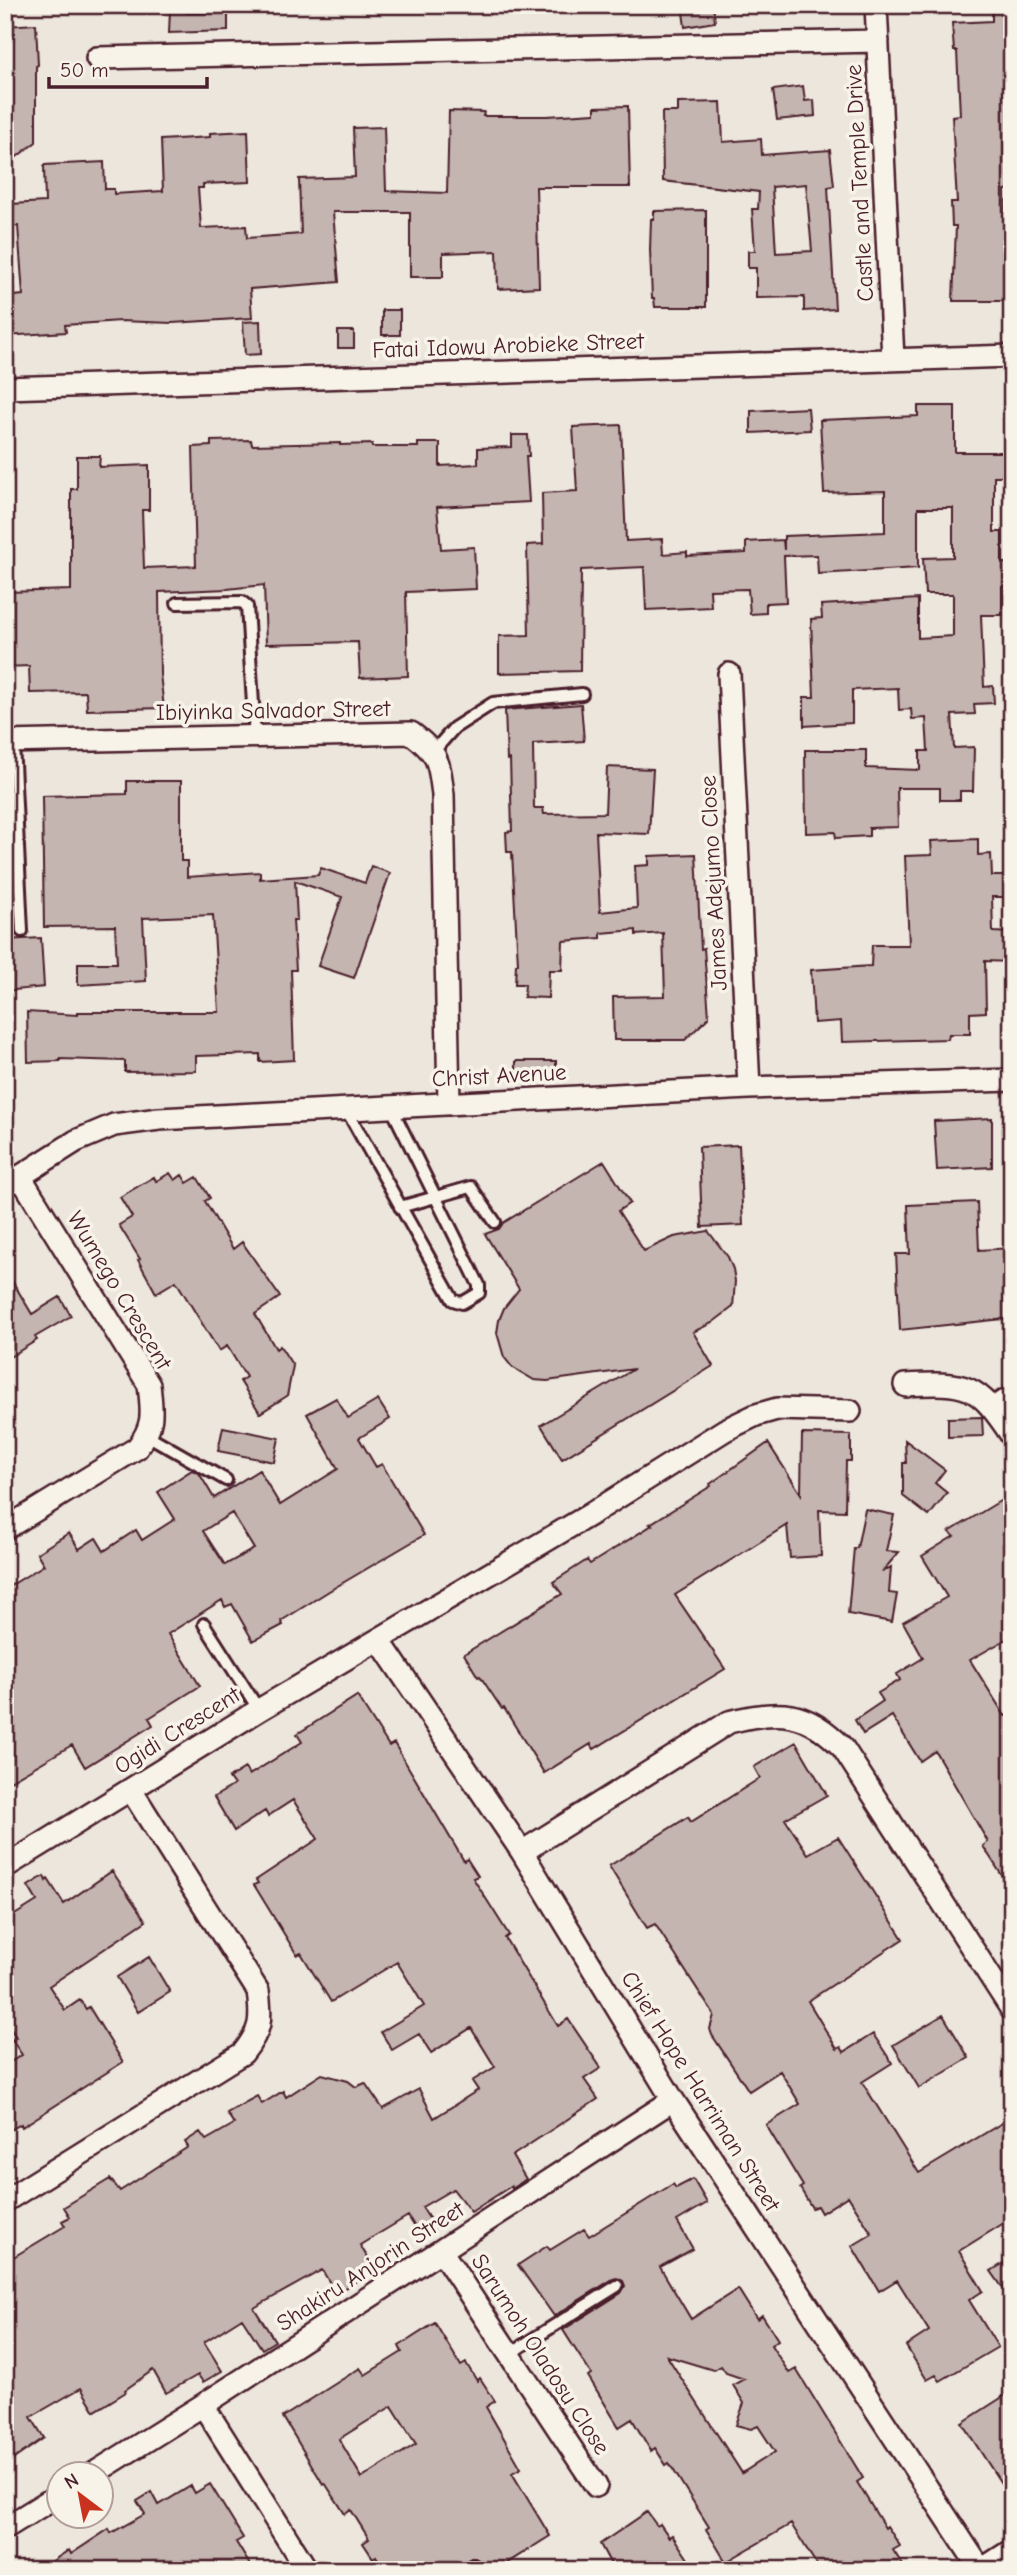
<svg xmlns="http://www.w3.org/2000/svg" width="1017" height="2575" viewBox="0 0 1017 2575" font-family="'Comic Neue',sans-serif">
<style>
.building{fill:#c4b5b0;stroke:#4a1f2b;stroke-width:2;fill-rule:evenodd}
.lines{fill:none;stroke-linecap:round;stroke-linejoin:round}
.service-casing{stroke:#4a1f2b;stroke-width:16}
.minor-casing{stroke:#4a1f2b;stroke-width:26}
.service{stroke:#f7f3e8;stroke-width:10}
.minor{stroke:#f7f3e8;stroke-width:21}
.labels{text-anchor:middle;stroke-width:7;stroke-linejoin:round;paint-order:stroke}
.street-label{font-size:23px;fill:#4a1f2b;stroke:#f7f3e8}
</style>
<rect width="100%" height="100%" fill="#ece6dd"/>
<filter id="ink" filterUnits="userSpaceOnUse"><feTurbulence type="fractalNoise" baseFrequency=".0143" numOctaves="2"/><feDisplacementMap in="SourceGraphic" scale="14" xChannelSelector="R" yChannelSelector="G"/><feConvolveMatrix kernelMatrix="1 2 1 2 8 2 1 2 1" color-interpolation-filters="sRGB"/></filter>
<g filter="url(#ink)">
<path class="building" d="M682 5H713L715 22 685 27Z
M992 5H1012V189L1005 190 1006 261H1012V301H953L956 226H952L951 202H957L952 116 960 115 957 51H954L952 23 992 21Z
M170 10H187V13L228 12V31L169 33Z
M36 24 38 65 36 66V142L5 166V26Z
M803 86 805 101 814 100 815 116 777 120 773 90Z
M721 102 723 142 761 139 762 155 830 150 834 186 828 187 835 309 804 311V297L756 298V268H748V251H755L752 209H758L759 192 663 181 662 112H678V103ZM806 184 812 251 776 253 772 187Z
M628 106 630 187H536L539 287 498 289 497 251 443 253V277H410V212H333L339 282 250 289 252 318 172 323 120 321 65 325 66 332 5 336V297L23 295 18 226 11 227V204L45 202 44 165 104 162 105 189H114V194L163 191 161 140 210 137V133L248 131 250 182 203 184V188H198L201 228 246 226 247 238 301 234 299 179 355 177 353 128 384 127 386 191 447 193 449 111 484 112 483 116H547L595 113V107Z
M706 210V307H655L654 298H652L650 250 651 219H654V211Z
M382 310H400V335H382Z
M260 321 261 354 245 355 243 322Z
M338 331H354V348H338Z
M918 406H955V452H1012V476H994V532H1002V563H1012V587H1002V615H981L984 687 993 686 994 703 974 704 975 714 952 715 954 748 974 747 973 791H960V800H940V788H897L898 827 869 828V836L836 838 835 832 806 833 805 750H866V768L920 770V751H928L926 718 912 719 911 709 899 710 898 688 852 690V723L804 726V697H814L811 619 822 618 821 605 918 599V638L953 636V594H925L923 558 953 557V508H918V568L818 574 817 555 784 556 786 602 766 603V613L750 614 748 589 710 590 711 607 646 610 644 567 581 570 580 671 499 673V636L529 635 527 545 543 544 542 493 577 491 573 427 621 425 626 541 662 539 663 554 687 552V556L746 553V542L783 540 784 550V536L885 532V491L824 493 820 420 918 416Z
M808 408 810 430 751 433V411Z
M512 435H528L529 456H526L529 502 437 507 441 549 474 547 476 589 406 592 408 676 360 678 358 642 266 644 264 585 227 589 159 592 160 674 164 708 87 710 86 692 30 693 29 666 5 667V592L71 590V489H77V456H100L99 467 149 465V510H142L144 568 196 566 193 447 211 446V441L251 440 252 445 340 443V445L372 444V447H418V443H440V466L478 464V448L512 447Z
M581 704 584 741 533 744 534 808H543L544 814 605 813 607 767 653 769 649 834 596 832 600 912 637 908 635 866 649 865V856L696 854 701 949 704 948 709 1017 685 1040H614L613 997 665 996 663 933 636 935V930L601 933V938L563 941 562 970H549L548 998 524 997 525 984H515L516 964H518L512 852H507L506 832 512 831 510 759 507 760 505 710Z
M127 781H181V861H187V877L260 872V879L318 875 321 868 365 883 371 866 390 873 354 978 318 966 342 897 295 881 297 920H293L296 970H291L294 1060 260 1062V1054L196 1056V1071L125 1072V1061L60 1059V1061L28 1062 27 1012 78 1015V1012H219L213 915 143 918 146 981 78 985V963H117L115 926 44 927 42 796 127 794Z
M978 839V855L991 854 992 876H1012V897H992L993 932 1012 933V962L985 961 986 1012 970 1013V1034H949L948 1039 842 1042 841 1021 814 1023 811 970 871 966 872 945H909L905 856 932 855 931 841Z
M41 938 44 987 5 991V940Z
M516 1061H556V1079H516Z
M992 1118V1167L937 1170 934 1121Z
M739 1145 743 1225 702 1227 699 1147Z
M604 1161 630 1203 618 1211 644 1251 674 1237 708 1231 728 1257 733 1269 735 1281 733 1307 712 1323 693 1332 713 1366 562 1459 541 1425 634 1369 547 1381 534 1380 512 1367 504 1357 497 1333 499 1320 504 1308 519 1289 485 1234 499 1229 503 1223Z
M170 1173 175 1180 182 1175 187 1183 197 1177 210 1198 205 1201 233 1249 242 1242 280 1297 255 1314 276 1349 280 1346 293 1366 287 1396 260 1413 240 1381 246 1377 227 1346 219 1351 176 1281 156 1293 138 1260 140 1259 119 1225 132 1217 120 1197 154 1177 156 1181Z
M977 1202 979 1250 1012 1248V1318L900 1330 896 1254H910L908 1205Z
M5 1269 32 1314 60 1297 71 1316 35 1337 37 1340 5 1360Z
M336 1398 348 1418 378 1400 390 1419 359 1438 376 1467 382 1464 424 1535 329 1591 281 1621 283 1625 253 1641 232 1604 225 1607 222 1600 168 1634 200 1686 149 1718 153 1725 85 1767 72 1745 5 1784V1589L44 1565 37 1553 69 1533 79 1549 96 1538 104 1551 136 1530 142 1540 175 1519 158 1492 192 1470 199 1473 214 1498 259 1470 280 1505 338 1469 307 1414ZM232 1513 254 1549 225 1565 203 1531Z
M982 1417 983 1436 948 1437V1418Z
M223 1427 279 1438 274 1462 218 1451Z
M802 1434 851 1435V1461H846L845 1511 819 1510 821 1556 790 1558 787 1525 675 1595 725 1669 594 1749 591 1744 544 1773 504 1708 502 1709 480 1676 478 1677 464 1654 562 1594 553 1582 587 1560 590 1564 652 1525 650 1524 711 1486 710 1484 768 1443 801 1494Z
M905 1440 945 1470 935 1483 947 1493 929 1516 903 1496V1463H906Z
M1005 1498 1012 1508V1636L970 1660 1005 1716 1012 1713V1891L983 1846 988 1842 935 1751 920 1761 892 1716 863 1734 855 1720 883 1701 878 1693 900 1680 897 1674 923 1658 903 1622 947 1597 922 1556 954 1536 949 1532Z
M865 1509 894 1515 886 1551 899 1552 882 1572 891 1567 889 1593 897 1594 892 1622 848 1614 854 1548H857Z
M357 1696 389 1746 394 1743 464 1861 467 1859 478 1876 473 1878 509 1935 505 1938 558 2026 568 2019 601 2068 584 2079 598 2099 512 2156 526 2179 512 2189 511 2186 471 2212 453 2189 422 2207 435 2228 421 2237 408 2216 360 2245 375 2270 336 2293 322 2270 254 2308 275 2341 262 2349 242 2318 204 2342 222 2371 203 2382 198 2375 166 2393 153 2370 125 2390 126 2392 95 2411 81 2388 31 2417 44 2438 5 2465V2262L65 2226 62 2221 70 2217 64 2207 110 2179 120 2191 188 2147 185 2142 200 2132 206 2140 234 2124 227 2113 246 2102 257 2096 262 2104 283 2091 286 2097 322 2074 348 2081 356 2087 365 2083 383 2109 419 2089 434 2118 478 2090 472 2081 495 2067 471 2028 431 2053 419 2034 392 2050 381 2032 424 2006 397 1962 331 2002 301 1953 297 1955 254 1885 258 1883 256 1880 318 1839 293 1800 268 1816 265 1811 234 1831 214 1797 234 1785 229 1778 245 1768 249 1775 302 1742 297 1734Z
M796 1742 827 1795 785 1819 808 1854 838 1837 903 1939 808 2001 837 2049 841 2047 844 2052 873 2034 892 2063 862 2082 919 2173 1012 2117V2218L959 2251 983 2291 969 2300 998 2347 940 2381 936 2375 927 2380 906 2346 929 2331 897 2280 879 2291 852 2246 872 2234 848 2196 821 2213 817 2206 812 2208 800 2188 803 2186 766 2125 800 2104 780 2071 749 2091 712 2035 710 2029 714 2015 655 1924 647 1928 609 1866 688 1817 691 1822 760 1778 754 1767Z
M112 1871 146 1921 49 1986 65 2010 80 2000 86 2009 89 2007 123 2062 22 2127 21 2124 5 2133V2065L22 2055 12 2040 16 2037 5 2020V1921L37 1901 28 1886 44 1876 46 1881 48 1879 64 1904Z
M149 1957 170 1992 138 2012 117 1977Z
M943 2015 969 2058 919 2088 893 2045Z
M693 2179 707 2203 677 2221 693 2249 660 2267 691 2319 738 2289 757 2319 762 2315 778 2340 771 2345 789 2373 796 2369 863 2478 857 2482 885 2528 887 2526 900 2546 893 2550 906 2570H820L791 2524 726 2562 706 2529 709 2527 669 2463 666 2465 655 2448 651 2451 632 2419 619 2427 588 2376 591 2374 563 2330 621 2293 625 2286 623 2281 617 2278 613 2279 554 2316 518 2265 547 2246 550 2250 584 2229 589 2236 673 2184 676 2188ZM667 2356 713 2370 721 2366 726 2373 744 2379 733 2385 744 2403 736 2425 751 2429 758 2426 775 2452 742 2473Z
M1012 2258V2301L991 2271Z
M435 2323 461 2366 466 2363 477 2381 480 2378 495 2401 486 2407 521 2468 512 2473 550 2536 496 2570H479L480 2561 473 2557 461 2564 458 2570H384L376 2556 373 2558 363 2543 369 2539 351 2510 345 2514 325 2483 323 2484 283 2417 360 2368 365 2375 402 2352 399 2346ZM392 2406 416 2444 362 2478 339 2439Z
M1012 2391V2500L962 2423Z
M210 2484 243 2538 236 2542 253 2570H39L69 2550 71 2554 109 2529 111 2533 145 2514 137 2501 152 2492 159 2505 191 2486 195 2493Z
M647 2512 657 2526 660 2524 669 2537 672 2535 688 2559 673 2570H614L600 2544Z"/>
<g class="lines">
<defs>
<path id="service" d="M177 603 242 602 247 606 255 737
M13 742 22 931
M433 752 454 728 493 703 582 694
M346 1109 453 1300 462 1303 479 1293V1285L391 1107
M400 1207 471 1187 495 1222
M991 1404 1012 1390
M147 1435 226 1480
M204 1624 259 1710
M509 2354 617 2286
M466 2570 473 2565"/>
<path id="minor" d="M876 5 893 359
M97 58 878 41
M5 388 1012 356
M729 674 749 1088
M5 742 411 733C439 754 439 761 443 795L449 1104
M5 1186 76 1141 114 1125 159 1119 749 1088 1012 1080
M907 1386 905 1385C968 1382 977 1383 1012 1436
M5 1529 137 1448C155 1425 152 1412 149 1385L20 1176
M379 1640 522 1852 673 2100 981 2570
M522 1852 729 1722C778 1709 807 1710 843 1748L1012 2010
M5 1867 259 1710 591 1514 725 1430 756 1415 777 1409 850 1411
M5 2201 243 2053C261 2030 262 2021 258 1991L131 1790
M442 2252 596 2486
M203 2405 307 2570
M93 2474 203 2405 673 2100
M5 2528 60 2494
M981 2570 1012 2550"/>
</defs>
<use href="#service" class="service-casing"/>
<use href="#minor" class="minor-casing"/>
<use href="#service" class="service"/>
<use href="#minor" class="minor"/>
</g>
</g>
<g class="labels">
<g class="street-label">
<text transform="translate(859 183) rotate(-93)" y="8">Castle and Temple Drive</text>
<text transform="translate(508 345) rotate(-2)" y="8">Fatai Idowu Arobieke Street</text>
<text transform="translate(273 710) rotate(-1)" y="8">Ibiyinka Salvador Street</text>
<text transform="translate(713 883) rotate(-93)" y="8">James Adejumo Close</text>
<text transform="translate(499 1075) rotate(-3)" y="8">Christ Avenue</text>
<text transform="translate(120 1290) rotate(59)" y="8">Wumego Crescent</text>
<text transform="translate(177 1730) rotate(-32)" y="8">Ogidi Crescent</text>
<text transform="translate(701 2091) rotate(58)" y="8">Chief Hope Harriman Street</text>
<text transform="translate(370 2266) rotate(-33)" y="8">Shakiru Anjorin Street</text>
<text transform="translate(541 2354) rotate(57)" y="8">Sarumoh Oladosu Close</text>
</g>
</g>
<rect width="1017" height="2575" fill="none" stroke="#f7f3e8" stroke-width="28"/>
<rect x="14" y="14" width="989" height="2547" fill="none" stroke="#4a1f2b" stroke-width="2.5" filter="url(#ink)"/>
<g transform="translate(80 2495) rotate(328)"><circle r="33" fill="#f7f3e8" stroke="#b29e9c" stroke-width="2"/>
<path d="M0-5L12 26L0 18L-12 26Z" fill="#c8321e"/>
<text y="-10" font-size="19" font-weight="bold" text-anchor="middle" fill="#4a1f2b">N</text>
</g>
<path d="M49 77v10h158v-10" fill="none" stroke="#4a1f2b" stroke-width="3.5"/>
<text x="60" y="77" font-size="21" fill="#4a1f2b" stroke="#f7f3e8" stroke-width="5" paint-order="stroke">50 m</text>
</svg>
